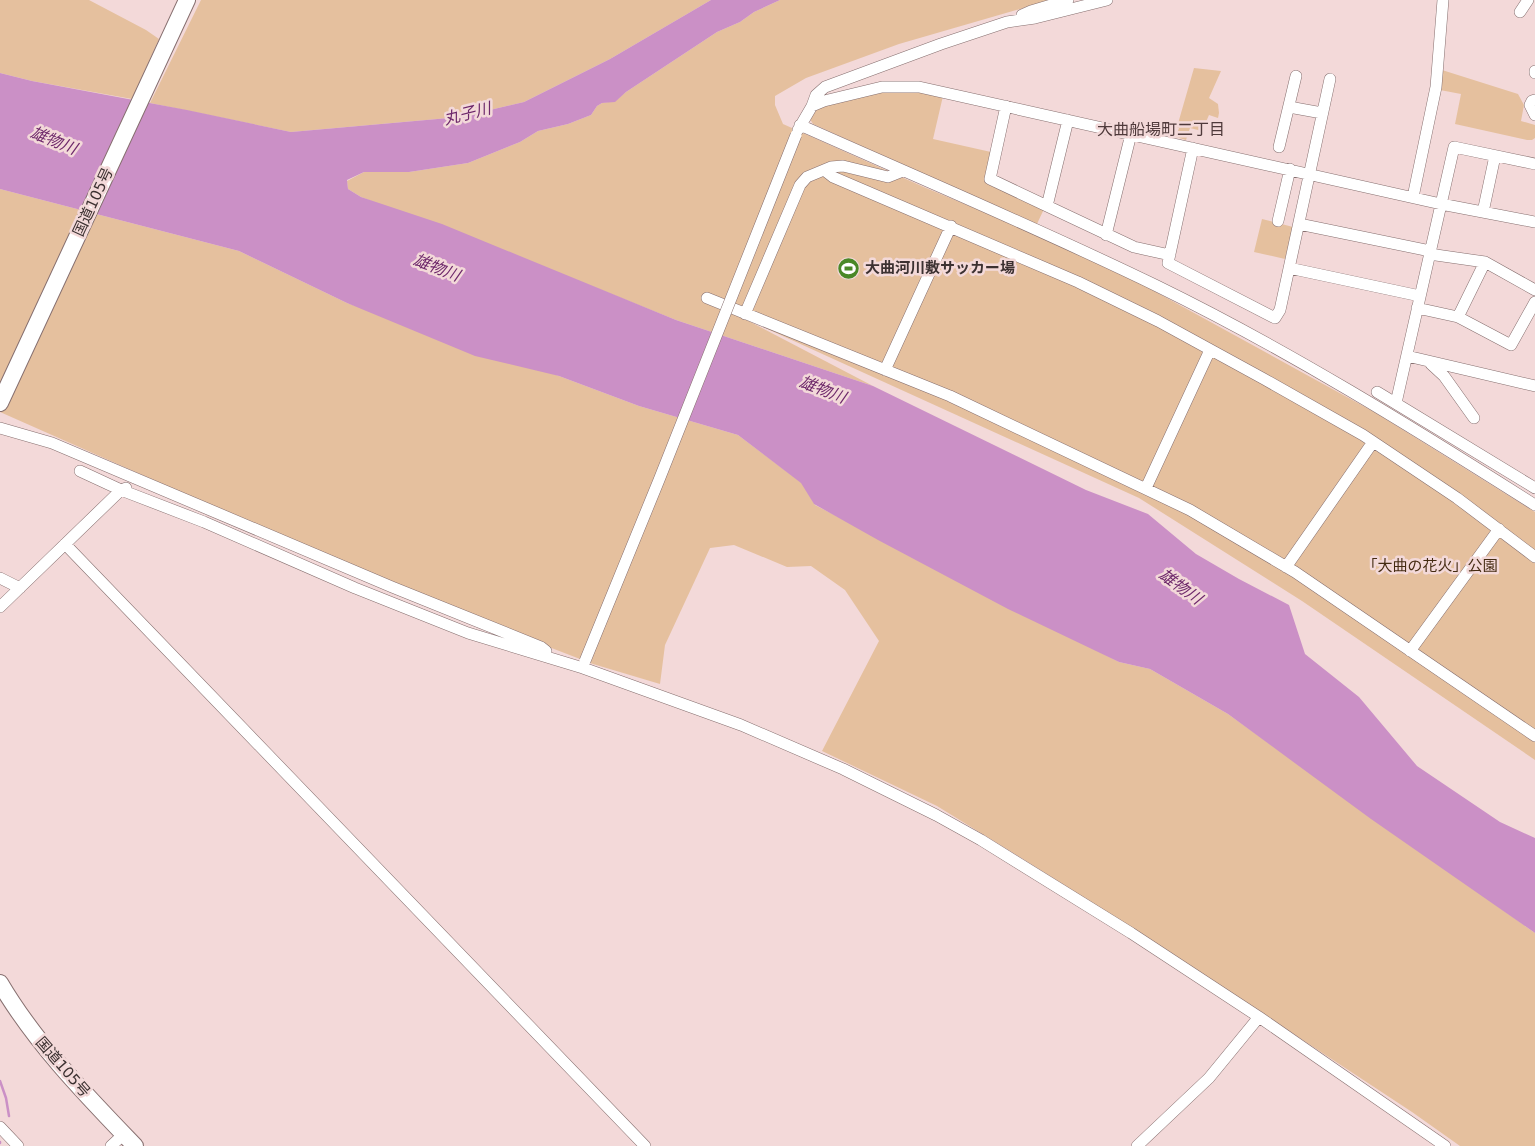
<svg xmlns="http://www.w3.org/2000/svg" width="1535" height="1146" viewBox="0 0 1535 1146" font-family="'DejaVu Sans','Noto Sans JP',sans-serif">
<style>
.green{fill:#e5c09e}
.water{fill:#cb90c6}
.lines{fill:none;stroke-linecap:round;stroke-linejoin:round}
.stream{stroke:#cb90c6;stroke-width:2.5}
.minor-casing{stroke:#866f6f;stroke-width:12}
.highway-casing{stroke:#866f6f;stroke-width:18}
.minor{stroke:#fff;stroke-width:11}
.highway{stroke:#fff;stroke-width:16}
.minor-bridge-casing{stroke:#866f6f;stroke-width:12;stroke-linecap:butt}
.minor-bridge{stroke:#fff;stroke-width:11}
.labels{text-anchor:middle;stroke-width:5;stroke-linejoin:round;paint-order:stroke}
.street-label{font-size:15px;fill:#3c3131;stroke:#f3d9d9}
.poi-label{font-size:15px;font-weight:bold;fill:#3c3131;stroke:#f3d9d9;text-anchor:start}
.park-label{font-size:15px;fill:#442b12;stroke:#f3d9d9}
.water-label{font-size:16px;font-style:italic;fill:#6d276a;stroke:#f3d9d9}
.neighbourhood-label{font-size:16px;fill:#4f3a3b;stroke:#f3d9d9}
</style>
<rect width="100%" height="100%" fill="#f3d9d9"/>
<path class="green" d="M0 0H89L146 30 159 39 132 99 32 81 0 73Z
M201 0H711L610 59 524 102 460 117 291 132 150 103Z
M780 0H1051L899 44 806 78 775 96V105L783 124 926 188 1046 238 1145 286 1376 413 1535 512V760L1302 601 1139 498 737 315 873 386 676 320 554 271 361 197 348 189 347 181 364 172H409L468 163 520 142 538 131 568 124 591 115 597 106 602 103 615 101 626 92 717 32 740 22 754 12Z
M1194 68 1221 71 1209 98 1218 104 1219 113 1218 118 1209 115 1202 131 1190 128 1186 140 1176 137 1179 128 1177 127Z
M1442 70 1518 94 1524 105 1521 121 1535 125V138L1532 140H1527L1455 124 1461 94 1440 90Z
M886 91H914L943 96 933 139 991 152 985 181 1044 209 1036 226 813 124 810 119 817 109 841 100Z
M0 189 239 251 347 303 559 376 639 406 738 435 802 483 815 505 1119 662 1150 669 1228 714 1535 933V1146H1460L1412 1112 1151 940 1023 859 937 806 822 751 879 641 845 590 811 566 787 567 734 545 710 548 665 645 660 684 593 664 411 594 0 412Z
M1262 219 1293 227 1285 259 1254 252Z"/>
<path class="water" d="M711 0H780L754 12 740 22 717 32 626 92 615 102 602 103 597 106 591 115 568 124 538 131 520 142 468 163 409 172H364L347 180 348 189 361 197 442 224 676 320 873 386 1086 490 1148 514 1196 554 1239 579 1289 605 1305 654 1359 697 1417 766 1500 822 1535 838V933L1371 819 1228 714 1150 669 1119 662 1008 609 878 540 814 504 801 483 738 435 639 406 559 376 475 356 347 303 239 251 0 189V73L32 81 187 110 291 132 460 117 524 102 610 59Z"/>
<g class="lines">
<path class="stream" d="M0 1081 6 1098 9 1116
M0 1143V1142"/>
<defs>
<path id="minor" d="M1520 12 1528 0
M1022 15 1031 11 1068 0
M1535 71V73
M1535 100 1532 101 1530 105 1535 115
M812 106 816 95 825 87 941 44 1007 22 1035 18 1107 0
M1006 106 990 179 1047 206
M1289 107 1322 113
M1068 120 1047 206 1134 247 1170 255
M800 125C919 178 1040 229 1157 286 1288 350 1412 427 1535 505
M798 130 812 106 824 101 882 87H919L1441 204 1535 222
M1279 147 1296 76
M1193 148 1168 263 1275 318 1280 310 1330 79
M824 170 833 177 1078 282 1158 321 1264 379 1363 435 1457 498 1535 557
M1413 197 1436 87 1443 0
M1483 212 1495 156
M1278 221 1290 169
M1299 224 1430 251
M1106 235 1131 134
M1429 254 1485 262 1535 290
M1289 268 1420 296
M707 298 950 396 1190 510 1295 572 1535 736
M1417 308 1458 317 1511 345 1535 302
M745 314 800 185 807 177 831 167 843 166 888 177 903 171
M1458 317 1485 262
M1407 356 1535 386
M1431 364 1444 376 1474 418
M885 370 951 226
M1377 392 1535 488
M1396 403 1454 147 1535 164
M0 428 52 443 392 587 541 647 546 651
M80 471 121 490 204 522 355 588 468 633 583 668 741 725 843 769 936 815 981 840 1131 933 1259 1017 1445 1146
M1146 488 1210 350
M65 544 645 1146
M1286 567 1373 442
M0 578 20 588
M0 607 121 490 126 488
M1410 651 1499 529
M0 1127 18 1146
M111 1146 124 1134
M1137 1146 1209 1078 1259 1017"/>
<path id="highway" d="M0 403 187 0
M0 983C36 1044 86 1095 135 1146"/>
</defs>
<use href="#minor" class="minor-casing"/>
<use href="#highway" class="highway-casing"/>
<use href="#minor" class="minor"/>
<use href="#highway" class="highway"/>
<defs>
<path id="minor-bridge" d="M585 661 659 480 796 135"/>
</defs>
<use href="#minor-bridge" class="minor-bridge-casing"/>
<use href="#minor-bridge" class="minor-bridge"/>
</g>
<defs>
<symbol id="stadium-disc" viewBox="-11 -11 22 22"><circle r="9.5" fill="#498827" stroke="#f3d9d9"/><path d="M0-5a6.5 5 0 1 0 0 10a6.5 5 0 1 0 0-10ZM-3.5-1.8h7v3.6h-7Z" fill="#fff"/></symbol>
</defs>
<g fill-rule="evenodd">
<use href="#stadium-disc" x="836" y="256" width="25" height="25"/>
</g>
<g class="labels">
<g class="street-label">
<text transform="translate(93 202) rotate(-65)" y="5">国道105号</text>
<text transform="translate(63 1067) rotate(49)" y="5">国道105号</text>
</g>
<g class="poi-label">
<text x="865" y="273">大曲河川敷サッカー場</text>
</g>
<g class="park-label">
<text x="1430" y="571">「大曲の花火」公園</text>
</g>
<g class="water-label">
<text transform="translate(467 113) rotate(-14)" y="6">丸子川</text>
<text transform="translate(54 140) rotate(22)" y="6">雄物川</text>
<text transform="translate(437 267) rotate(21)" y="6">雄物川</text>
<text transform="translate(823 389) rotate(21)" y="6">雄物川</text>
<text transform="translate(1181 586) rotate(36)" y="6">雄物川</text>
</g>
<g class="neighbourhood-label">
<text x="1161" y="135">大曲船場町二丁目</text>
</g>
</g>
</svg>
